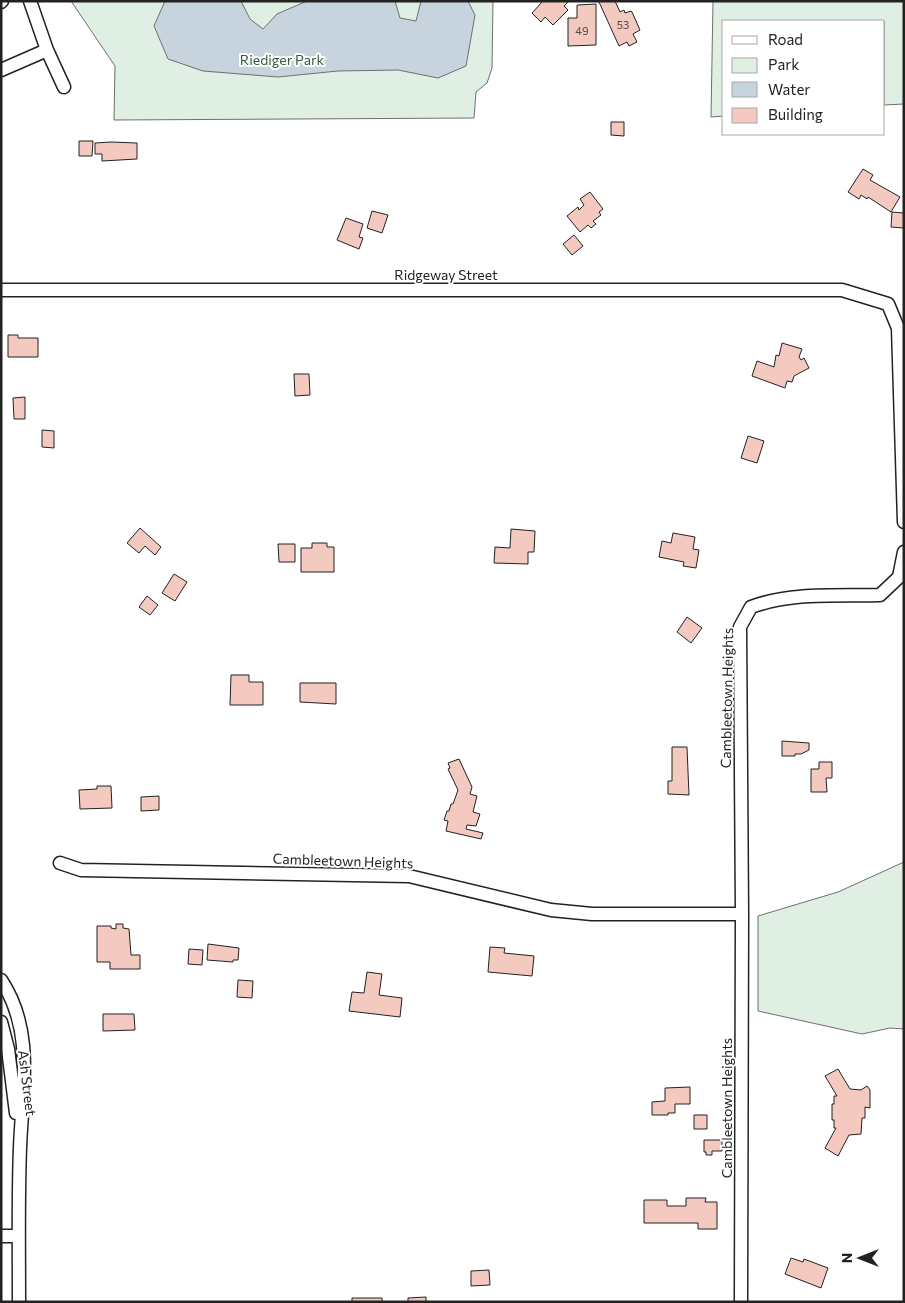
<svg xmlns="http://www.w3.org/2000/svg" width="905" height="1303" viewBox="0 0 905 1303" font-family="Commissioner,sans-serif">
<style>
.green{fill:#e0efe3;stroke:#6f6f6f}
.water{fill:#c7d3dd;stroke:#6f6f6f}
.building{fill:#f3c9c0;stroke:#222}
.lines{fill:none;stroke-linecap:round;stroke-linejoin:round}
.minor-casing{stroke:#222;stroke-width:15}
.minor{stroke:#fff;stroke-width:12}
.labels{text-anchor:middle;stroke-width:4;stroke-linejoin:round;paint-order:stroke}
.number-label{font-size:11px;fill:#564c4a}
.park-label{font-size:14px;fill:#2f5e38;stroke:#fff}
.street-label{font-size:14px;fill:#222;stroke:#fff}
</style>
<rect width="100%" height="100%" fill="#fff"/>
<path class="green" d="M71 1H493L492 68 487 83 476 92 474 118 114 120 115 66Z
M713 1H904V104L884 105V21H724V116L711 117Z
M904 862V1029L890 1028 862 1034 758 1011V916L838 892Z"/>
<path class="water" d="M165 1H241L250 19 263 29 277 14 307 1H395L400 18 416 21 421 1H468L475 15 466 66 438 78 398 70 338 71 278 77 203 71 168 59 154 26Z"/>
<path class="building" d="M543 1H569L564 6 568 10 553 25 545 17 541 22 532 13Z
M601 1H615L620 12 624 10 625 13 631 11 632 12 640 30 633 34 637 42 629 46 627 42 619 46 599 2Z
M596 4V45L568 46V18H577V5Z
M611 122H624V136L611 135Z
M79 141H93L92 156H79Z
M111 142 137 143V159L102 161V154H95V143Z
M863 169 873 175 870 180 900 197 891 212 868 197 867 199 861 195 859 199 848 192Z
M590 192 603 209 599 212 601 215 593 221 596 224 591 228 588 225 580 232 567 216 578 207 579 210 584 205 580 199Z
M372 211 388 215 382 233 367 228Z
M892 212 904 213V228L891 227Z
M346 218 363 224 359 237 363 238 359 249 337 240Z
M574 235 583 246 572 255 563 244Z
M8 335H18V338H38V357H8Z
M782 343 802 349 799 357 801 360 804 358 809 368 794 376 792 382 787 381 785 388 752 376 757 361 774 367 776 355 779 356Z
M294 374H309L310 395 295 396Z
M25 397V419H14L13 398Z
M42 430 54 431V448L42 447Z
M748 436 764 441 757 463 741 458Z
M140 528 161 547 155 555 145 546 139 553 127 543Z
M511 529 535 531 534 552H528V564L494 563 495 547 510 548Z
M673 533 695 537 693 549 699 550 696 568 683 566 684 562 659 557 662 541 671 543Z
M312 543H327V547H334V572H301V548H312Z
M278 544H295V562H279Z
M174 574 187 582 175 601 162 593Z
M147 596 158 605 150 615 139 607Z
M687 617 702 628 691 643 677 632Z
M231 675H249V682H263V705H230Z
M300 683H336V704L300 702Z
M782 741 809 743V750L801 754H795V756H782Z
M672 747H687L689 795 668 794V781H672Z
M459 759 472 787 470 794 477 796 473 812 480 814 476 826 467 825 466 829 483 833 481 839 446 831 448 821 444 820 447 811H449L451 804H453L458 790 448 769 450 768 448 763Z
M819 762H832V778H826L827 792H811V769H819Z
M97 786H111L112 808 80 809 79 790 97 789Z
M159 796V810L141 811V797Z
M116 924H123V928L129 929 131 955H140V969H110V962H97V926H111V928L116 929Z
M208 944 239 948 238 960H233V962L207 960Z
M490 947 505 948 504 953 534 956 532 976 488 972Z
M189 949 203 950 202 965 188 964Z
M367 972 382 974 379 995 402 998 400 1017 349 1011 352 992 364 993Z
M238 980 253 981 252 998 237 997Z
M103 1014H134L135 1030 103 1031Z
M838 1069 850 1089 861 1090 867 1086 870 1090V1108L865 1107V1118H862L861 1134 849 1135 838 1156 825 1148 836 1128H834V1120H832V1104H834V1096H837L825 1076Z
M690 1087V1104H675V1113H668V1115H652V1102L665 1101V1088Z
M694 1115H707V1129H694Z
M704 1140H722V1151H712V1155H706V1152H704Z
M686 1198H706L705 1202H717V1229H698V1223H644V1200H667V1206H686Z
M791 1258 803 1262 804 1259 828 1268 821 1288 785 1274Z
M489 1270 490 1285 471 1286V1271Z
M426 1297V1302H408V1298Z
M352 1298H382V1302H352Z"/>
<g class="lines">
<defs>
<path id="minor" d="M1 2 2 1
M47 50 64 87
M1 70 47 50 30 1
M1 290H842L888 304 898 328 904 522
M60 863 81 870 409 876 551 910 592 914H742L741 1302
M742 914 740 627 751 607C791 592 838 596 880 595L899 577 904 552
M1 980C35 1031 22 1091 20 1148 18 1199 19 1251 19 1302
M1 1022 8 1049 16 1113
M1 1236H18"/>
</defs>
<use href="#minor" class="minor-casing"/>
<use href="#minor" class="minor"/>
</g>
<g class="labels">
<g class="number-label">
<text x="623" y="29">53</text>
<text x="582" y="35">49</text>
</g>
<g class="park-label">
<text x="282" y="65">Riediger Park</text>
</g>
<g class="street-label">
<text x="446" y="280">Ridgeway Street</text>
<text transform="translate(727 698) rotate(-89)" y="5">Cambleetown Heights</text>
<text transform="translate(343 861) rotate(2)" y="5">Cambleetown Heights</text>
<text transform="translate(27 1083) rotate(83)" y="5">Ash Street</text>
<text transform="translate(727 1108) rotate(-90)" y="5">Cambleetown Heights</text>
</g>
</g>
<rect width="905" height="1303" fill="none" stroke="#222222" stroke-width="5"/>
<rect x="722" y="20" width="162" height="115" fill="#ffffff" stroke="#a7a7a7"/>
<rect x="732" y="36" width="25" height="8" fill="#ffffff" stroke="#a7a7a7"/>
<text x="768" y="45" font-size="15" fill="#222222">Road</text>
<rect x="732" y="58" width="25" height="15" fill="#e0efe3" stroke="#a7a7a7"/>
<text x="768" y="70" font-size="15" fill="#222222">Park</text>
<rect x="732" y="82" width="25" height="15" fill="#c7d3dd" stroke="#a7a7a7"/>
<text x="768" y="95" font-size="15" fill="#222222">Water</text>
<rect x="732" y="108" width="25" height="15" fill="#f3c9c0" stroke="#a7a7a7"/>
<text x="768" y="120" font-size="15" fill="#222222">Building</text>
<g transform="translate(860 1258) rotate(270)" stroke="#ffffff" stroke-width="4" paint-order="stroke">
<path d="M0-4L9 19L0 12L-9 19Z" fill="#222222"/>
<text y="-8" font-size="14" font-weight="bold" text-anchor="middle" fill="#222222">N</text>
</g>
</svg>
